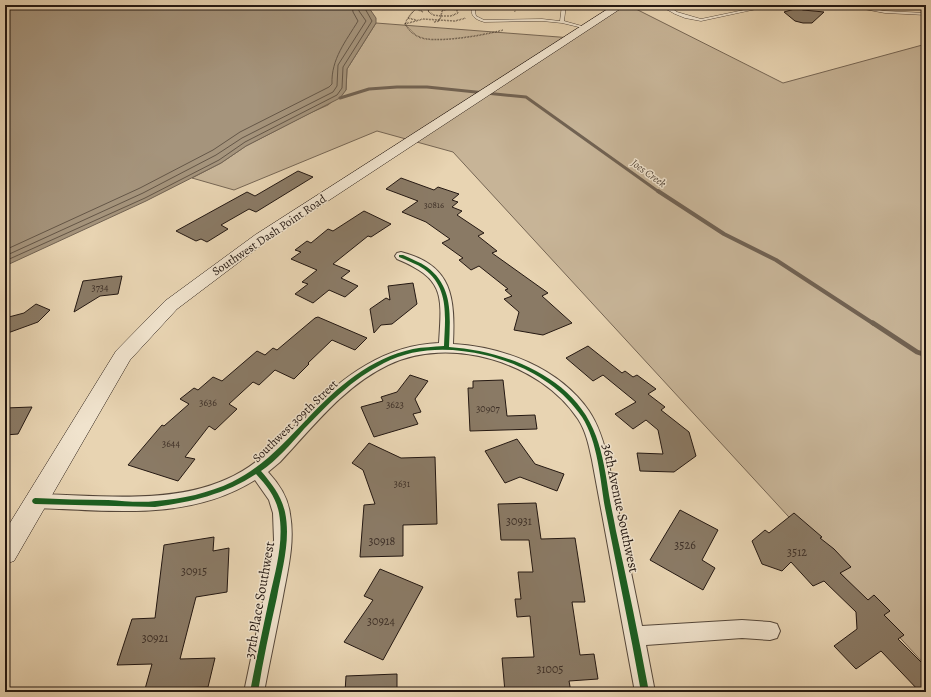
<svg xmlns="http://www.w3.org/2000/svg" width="931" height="697" viewBox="0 0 931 697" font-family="Alegreya,serif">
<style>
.green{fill:#c7b497;stroke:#766654}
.water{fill:#a5947c;stroke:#716252}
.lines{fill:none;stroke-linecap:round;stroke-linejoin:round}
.shore{stroke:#645647;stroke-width:1}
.stream-far2{stroke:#716252;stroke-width:3}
.stream-far1{stroke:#716252;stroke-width:4}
.stream{stroke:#716252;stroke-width:5}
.building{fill:#8a7a65;stroke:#241812}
.lane-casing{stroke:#55473a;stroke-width:1}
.street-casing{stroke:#55473a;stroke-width:2}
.secondary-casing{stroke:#241812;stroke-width:1}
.path{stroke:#241812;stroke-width:1.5;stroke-dasharray:0.5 1;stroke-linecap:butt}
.lane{fill:#f0e3cd;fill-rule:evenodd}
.street{fill:#f0e3cd;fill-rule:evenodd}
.secondary{fill:#f0e3cd;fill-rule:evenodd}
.cycleway-casing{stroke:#f0e3cd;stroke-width:3}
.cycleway{fill:#1b5e20;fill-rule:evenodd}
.labels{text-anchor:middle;stroke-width:3;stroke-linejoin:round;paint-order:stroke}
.far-number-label{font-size:9px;fill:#3e3027}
.number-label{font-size:10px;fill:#3e3027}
.far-water-label{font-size:11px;font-style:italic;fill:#584a3c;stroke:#f0e3cd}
.street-label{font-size:12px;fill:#241812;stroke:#f0e3cd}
.near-number-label{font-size:12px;fill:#3e3027}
.near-street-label{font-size:14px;fill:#241812;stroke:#f0e3cd}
</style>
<rect width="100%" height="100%" fill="#e8d4b2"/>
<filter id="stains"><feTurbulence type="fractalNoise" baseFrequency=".005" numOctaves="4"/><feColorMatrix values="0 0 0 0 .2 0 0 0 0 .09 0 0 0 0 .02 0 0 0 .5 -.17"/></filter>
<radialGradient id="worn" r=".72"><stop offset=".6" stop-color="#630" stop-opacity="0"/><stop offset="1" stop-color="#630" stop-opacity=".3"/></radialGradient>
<path class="green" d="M621 5H628L783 83 926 44V666L453 152 377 131 234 190 192 178 221 163 246 146 308 114 328 105 346 90 347 69 376 23 572 38Z"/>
<path class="water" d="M5 5H367L376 18V23L347 69 346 90 340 98 246 146 221 163 146 201 5 266Z"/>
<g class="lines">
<path class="shore" d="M5 250 140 188 213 150 240 132 329 87 332 84C331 59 346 41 358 21L353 12 352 5
M5 256 143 193 216 155 242 138 333 92 337 86 338 65 366 21 359 11 358 5
M5 261 145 198 219 160 245 142 337 95 342 88 343 67 372 21 363 5"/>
<path class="stream-far2" d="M340 98 369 89 397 87H427L526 97 659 192"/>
<path class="stream-far1" d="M658 191 724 234 776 260 874 324"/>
<path class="stream" d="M873 323 917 352 926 355"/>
</g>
<path class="building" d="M798 8 803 10 824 12 812 23H803L795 21 784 12Z
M298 171 313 177 256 212 249 209 221 225 228 229 207 242 201 239 196 241 176 231 247 192 255 196Z
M401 178 434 190 438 187 459 194 452 200 458 202 452 207 462 211 457 215 484 233 478 236 497 251 492 253 548 293 542 296 572 323 543 335 514 330 519 312 504 299 512 296 505 290 508 289 479 266 471 270 459 260 463 258 442 243 450 239 426 222 402 212 418 201 386 189Z
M364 211 391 224 371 237 368 236 333 264 350 271 341 278 358 286 345 297 329 290 313 303 295 294 308 284 302 282 317 270 291 259 301 252 295 250 307 241 311 243 328 229 333 231Z
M122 276 118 294 100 296 74 312 83 281Z
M413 283 417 304 392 324 381 325 374 333 370 309 386 298 390 300 388 286Z
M36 304 50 310 38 322 5 334V318L24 313Z
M318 317 367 338 355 350 332 340 308 363 309 364 294 379 275 370 259 385 253 382 229 404 237 409 215 430 209 426 185 457 195 459 178 481 128 465 162 425 164 426 189 404 180 399 194 388 198 390 213 377 222 381 257 351 265 355 273 348 277 350 315 318Z
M588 346 622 373 625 371 633 377 637 375 656 389 648 394 665 407 661 410 689 432 696 456 674 472 640 471 637 453 663 454 658 430 646 420 633 429 615 414 636 402 603 375 593 381 566 358Z
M410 375 428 381 415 399 421 412 413 414 418 424 374 437 361 407 383 401 381 397 397 392Z
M503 380 507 416 535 415 537 429 470 431 468 388H473V381Z
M32 407 18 434 5 435V408Z
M517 439 535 464 564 474 557 491 520 477 505 483 485 451Z
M369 443 401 458 435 457 437 524 403 525V556L360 557 364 505 375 504 363 470 352 463Z
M536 503 541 539 575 538 585 602H572L580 655 594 654 598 679 569 681 571 692H505L502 658 534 657 530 616 517 617 515 599H521L518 572H533L529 540H501L498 504Z
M680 510 718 530 702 560 715 568 703 590 650 560Z
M794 513 822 537 820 538 834 549 851 567 840 573 868 600 874 595 890 611 884 615 904 635 898 639 926 667V692H920L881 651 856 669 834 646 857 629 856 612 824 581 813 586 791 562 782 571 762 564 752 541 765 530 769 533Z
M214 537 213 551 229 548 227 592 196 597 180 659 215 658 208 687 145 689 152 664 117 665 132 619 155 618 164 545Z
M380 569 423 587 383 660 344 642 373 600 364 596Z
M397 674V692H345L346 676Z"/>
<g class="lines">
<defs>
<path id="lane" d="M472 5H476L475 12 476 16 484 20 542 19 560 21 562 5H566L564 21 589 28 587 29 562 23 542 21 484 22C474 19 470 16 472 5Z
M663 5H667L677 12 701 19 768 5H775L701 21 685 18 675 14 666 9Z
M843 5H850L885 11 926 13V15L885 13Z"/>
<path id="street" d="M401 252C453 265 455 298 453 344 504 347 559 368 589 411 599 426 604 443 608 460L642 626 742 620 770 622 777 624 780 631 777 638 770 640 742 638 646 645 655 692H635L592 460C589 446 586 431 578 419 540 362 450 335 388 365 344 386 313 427 280 462L268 472C279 484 288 497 290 514 295 542 288 569 283 596 277 628 270 660 264 692H244L270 568 274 540 273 513 269 500 255 480C188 522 110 510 35 508L29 506 26 501 29 496 35 494C96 495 170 505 227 479 259 465 282 439 306 414 343 376 385 345 439 343 442 295 445 279 397 259L395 256 397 253Z"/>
<path id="secondary" d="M614 5H626L267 241 177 309 130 360 14 561 5 564V531L116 351 165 301 255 235Z"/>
</defs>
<use href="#lane" class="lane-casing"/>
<use href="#street" class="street-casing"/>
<use href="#secondary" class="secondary-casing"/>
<path class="path" d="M409 5 423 12
M514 5 515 12
M449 8 457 10 458 13 451 16H441L442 11Z
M408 18 405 24 423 19 455 21 466 18
M416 20 408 18 415 9 426 5
M434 22 439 21 441 16 433 15 428 11 430 8 437 5
M405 24C409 30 415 36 422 38 439 43 485 35 503 30"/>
<use href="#lane" class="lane"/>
<use href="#street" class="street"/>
<use href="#secondary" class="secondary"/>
<defs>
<path id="cycleway" d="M399 255H403C411 259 420 262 427 267 454 287 450 317 449 347 506 351 575 377 596 436 603 455 606 475 609 495 611 507 614 519 616 531 628 585 639 638 649 692H641C630 630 617 569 605 508 600 479 598 442 582 417 560 384 523 364 485 355 451 347 415 347 384 363 352 379 328 404 304 429 291 444 277 460 261 471 272 484 281 495 285 512 291 540 282 569 277 597 270 628 263 660 258 692H250C256 660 263 628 270 595 276 569 284 541 279 513 276 497 267 486 256 474 226 494 191 502 155 507L35 504 33 503 32 501 33 499 35 498C59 499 84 500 108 500 124 501 140 503 156 501 182 499 209 493 232 482 264 466 284 443 308 418 337 387 371 358 413 349 423 347 433 347 444 346 445 318 450 288 424 269 417 264 408 261 399 257Z"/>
</defs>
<use href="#cycleway" class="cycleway-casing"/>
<use href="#cycleway" class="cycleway"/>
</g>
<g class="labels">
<g class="far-number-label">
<text x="434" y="208">30816</text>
</g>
<g class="number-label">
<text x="100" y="291">3734</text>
<text x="208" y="406">3636</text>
<text x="395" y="408">3623</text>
<text x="488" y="412">30907</text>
<text x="171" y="447">3644</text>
<text x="402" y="487">3631</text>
</g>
<g class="far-water-label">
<text transform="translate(649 173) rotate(36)" y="4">Joes Creek</text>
</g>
<g class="street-label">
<text transform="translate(269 235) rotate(-34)" y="4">Southwest Dash Point Road</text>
<text transform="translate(295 421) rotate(-44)" y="4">Southwest 309th Street</text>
</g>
<g class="near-number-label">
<text x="519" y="525">30931</text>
<text x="382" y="545">30918</text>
<text x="685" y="549">3526</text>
<text x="797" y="556">3512</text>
<text x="194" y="575">30915</text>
<text x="381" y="625">30924</text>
<text x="155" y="642">30921</text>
<text x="550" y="673">31005</text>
</g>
<g class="near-street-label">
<text transform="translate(621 508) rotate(78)" y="5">36th Avenue Southwest</text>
<text transform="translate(259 600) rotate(-80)" y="5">37th Place Southwest</text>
</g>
</g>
<rect width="931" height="697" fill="none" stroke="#e8d4b2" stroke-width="20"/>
<rect x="6" y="6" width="919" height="685" fill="none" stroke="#241812" stroke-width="2"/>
<rect x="10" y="10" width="911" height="677" fill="none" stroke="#241812"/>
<rect width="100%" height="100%" filter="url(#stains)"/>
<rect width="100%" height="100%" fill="url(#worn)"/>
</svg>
